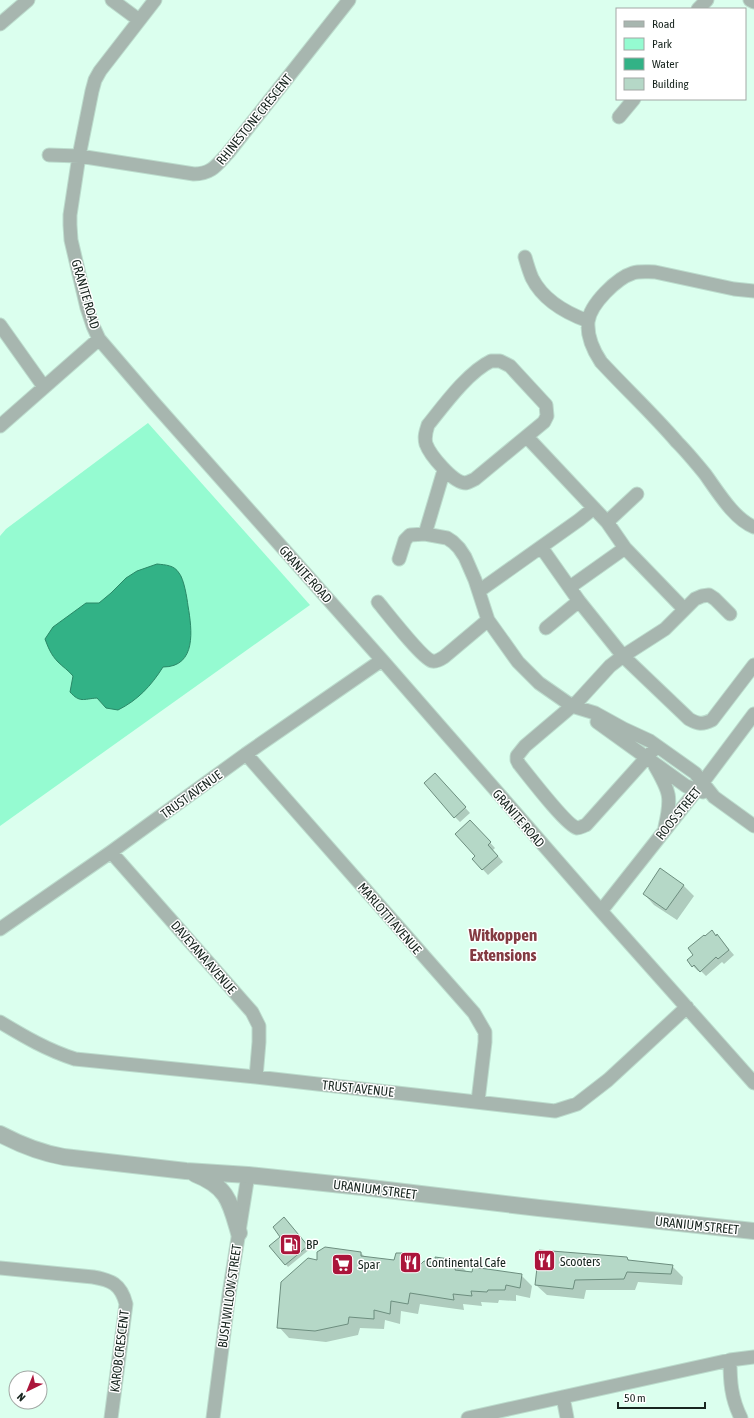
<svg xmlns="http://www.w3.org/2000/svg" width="754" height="1418" viewBox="0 0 754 1418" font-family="'Asap Condensed',sans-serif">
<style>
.green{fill:#95fbd1}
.water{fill:#32b286;stroke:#2a8867}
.shadow{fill:#0003}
.building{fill:#b5d8c7;stroke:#6d8e7f}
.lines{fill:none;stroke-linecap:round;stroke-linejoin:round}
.minor-casing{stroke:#bcdccd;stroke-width:15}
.tertiary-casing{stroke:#bcdccd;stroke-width:18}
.minor{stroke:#a7b6af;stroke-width:13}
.tertiary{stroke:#a7b6af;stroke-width:16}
.labels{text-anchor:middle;stroke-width:3;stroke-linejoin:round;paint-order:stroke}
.street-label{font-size:13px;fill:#18251f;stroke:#fff}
.poi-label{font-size:13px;fill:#18251f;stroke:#fff;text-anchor:start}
.district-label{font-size:17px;font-weight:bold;fill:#833b42;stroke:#fff}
</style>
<rect width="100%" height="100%" fill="#dbffee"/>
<path class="green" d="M148 423 310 605 0 826V536L6 529Z"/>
<path class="water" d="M157 564C166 565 174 565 179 573 184 579 187 598 188 606 192 629 197 667 163 667 151 686 138 700 118 710L106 708 97 698C83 699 80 703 70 692L73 676C68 670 63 667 58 662 51 655 48 647 45 639L53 627 86 603H99L111 593 126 578 137 571Z"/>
<path class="shadow" d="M440 780 470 813 460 822 455 817Z
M475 826 495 848 493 850 503 862 488 875 473 859 476 856Z
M683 885 694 896 677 920 654 905 644 894Z
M712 932 722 941 734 955 724 964 722 962 706 976 700 970 698 971 693 966 695 955 705 938Z
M286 1221 310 1249 288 1267 270 1246 282 1237Z
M361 1253 366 1258 395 1261 396 1254H406L417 1265 437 1264 456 1261 467 1272 521 1275 532 1286 530 1298 516 1295V1301L499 1300 498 1303 481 1302 482 1306 463 1304 464 1310 420 1304 418 1314 401 1311 400 1324 385 1320 384 1329 360 1328 358 1335 326 1342 289 1338 279 1327 318 1261Z
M627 1258 630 1261 672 1266 683 1277 682 1285 638 1282 635 1290H586L584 1299 547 1295 536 1285Z"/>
<path class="building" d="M435 773 466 807 454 818 424 783Z
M470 820 491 842 488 845 498 856 482 870 472 859 475 856 455 834Z
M660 868 684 885 666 910 643 894Z
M712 930 716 936 717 934 729 950 718 959 716 957 700 972 694 965 692 967 687 960 693 955 688 948 704 935 705 936Z
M284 1217 308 1246 285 1265 269 1246 280 1237 273 1227Z
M325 1247 361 1252V1256L394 1260 396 1253H406L405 1265 421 1264 424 1261 436 1263 435 1257 457 1260 455 1270 472 1272 473 1267 522 1274 520 1288 506 1285 505 1290H488L487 1292 471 1291 472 1296 453 1294 454 1300 410 1293 408 1304 391 1301 390 1314 374 1310V1319L349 1317 348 1324 315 1331 277 1328 281 1282 308 1258 317 1260V1252Z
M539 1250 627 1257 628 1260 673 1265 671 1274 627 1272 624 1279 575 1280 573 1289 535 1285Z"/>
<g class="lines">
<defs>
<path id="minor" d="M112 0 139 20
M155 0 100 71 95 80 92 91 79 156 70 215V225L71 240 87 308 93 326 99 339 154 403 382 660 601 911 754 1083
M750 0 754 2
M698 9 707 0
M0 24 28 0
M619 117 634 99
M49 155 79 156 194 174C211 174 216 166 228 153L349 0
M525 257C527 264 529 271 532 278 543 300 566 313 588 321
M754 291 734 289 655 272C647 272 640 271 633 273 617 278 590 304 588 322 587 337 593 350 601 362 626 389 653 414 677 442 687 452 696 463 705 474 718 492 734 519 754 527
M0 325 44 387
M491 361H500L510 366 546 405 547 416 544 422 475 479C473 480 469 482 466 483 453 483 430 455 426 444 424 437 426 431 428 425 444 405 468 372 491 361Z
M0 426 99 339
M527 437 607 522 625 548 684 609
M607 522 637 494
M425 534 444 470
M541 547 579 601 623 656 689 719C698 724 702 725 712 720L754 665
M399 559 405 540 410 535 425 534 447 538 453 542 459 548 465 557 475 580 488 620 518 662 539 683 572 706 595 713 624 729 650 741 695 773 714 797 754 826
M570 587 625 548
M479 591 579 520 594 508
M378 602C387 613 422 658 432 661 436 662 441 659 444 657L488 620
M546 628 579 601
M597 722 686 786 703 792
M657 746 586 825C583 826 580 828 577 828 566 825 528 775 519 764L517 760V756L525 746 578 701 610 666 623 656 665 629 695 599 702 596 709 595 715 599 730 614
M246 754 474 1013 485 1032V1042L478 1101
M655 766C670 792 672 797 665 827
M111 852 252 1012 259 1026V1042L256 1077
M601 911 703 782 754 714
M0 929 111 852 246 754 382 660
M0 1022C25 1037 47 1050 75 1059L256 1077 555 1111 577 1104 608 1080 687 1007
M0 1268 93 1277C111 1280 121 1284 126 1304L111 1418
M730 1360C730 1381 731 1398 741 1418
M563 1397 567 1418
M213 1418 229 1294 248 1175
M468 1418 730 1360 754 1357"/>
<path id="tertiary" d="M0 1134C21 1145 41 1153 64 1157L186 1171 248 1175 362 1187 539 1208 754 1231
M195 1174C228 1187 230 1202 239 1233"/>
</defs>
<use href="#minor" class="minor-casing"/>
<use href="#tertiary" class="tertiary-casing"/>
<use href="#minor" class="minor"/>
<use href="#tertiary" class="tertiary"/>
</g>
<defs>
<symbol id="fuel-square" viewBox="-11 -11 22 22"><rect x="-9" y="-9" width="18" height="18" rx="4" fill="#ab153b" stroke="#fff"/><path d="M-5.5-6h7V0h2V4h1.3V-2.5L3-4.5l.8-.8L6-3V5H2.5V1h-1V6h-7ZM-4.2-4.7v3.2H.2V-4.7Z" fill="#fff"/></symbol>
<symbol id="restaurant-square" viewBox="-11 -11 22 22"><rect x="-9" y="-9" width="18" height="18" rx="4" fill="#ab153b" stroke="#fff"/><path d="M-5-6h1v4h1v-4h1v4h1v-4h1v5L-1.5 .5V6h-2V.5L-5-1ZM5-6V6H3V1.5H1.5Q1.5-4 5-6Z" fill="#fff"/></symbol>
<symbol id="supermarket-square" viewBox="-11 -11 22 22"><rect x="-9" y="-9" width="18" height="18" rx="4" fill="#ab153b" stroke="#fff"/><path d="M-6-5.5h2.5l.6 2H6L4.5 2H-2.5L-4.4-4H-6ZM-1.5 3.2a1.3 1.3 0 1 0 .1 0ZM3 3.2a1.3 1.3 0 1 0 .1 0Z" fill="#fff"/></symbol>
</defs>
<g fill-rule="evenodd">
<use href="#fuel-square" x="278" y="1232" width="25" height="25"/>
<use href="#restaurant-square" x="532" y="1248" width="25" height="25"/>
<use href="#restaurant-square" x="398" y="1250" width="25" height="25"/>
<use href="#supermarket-square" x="330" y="1252" width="25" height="25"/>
</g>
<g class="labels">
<g class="street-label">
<text transform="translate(254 119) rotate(-51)" y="5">RHINESTONE CRESCENT</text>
<text transform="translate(86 294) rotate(74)" y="5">GRANITE ROAD</text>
<text transform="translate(306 574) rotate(48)" y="5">GRANITE ROAD</text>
<text transform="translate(191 794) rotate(-36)" y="5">TRUST AVENUE</text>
<text transform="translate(678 813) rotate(-51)" y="5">ROOS STREET</text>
<text transform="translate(519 818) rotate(49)" y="5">GRANITE ROAD</text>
<text transform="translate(390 918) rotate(49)" y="5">MARLOTTI AVENUE</text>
<text transform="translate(204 957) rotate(49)" y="5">DAVEYANA AVENUE</text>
<text transform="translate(358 1088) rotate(6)" y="5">TRUST AVENUE</text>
<text transform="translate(375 1189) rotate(7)" y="5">URANIUM STREET</text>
<text transform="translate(697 1225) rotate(6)" y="5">URANIUM STREET</text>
<text transform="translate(229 1296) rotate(-82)" y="5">BUSH WILLOW STREET</text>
<text transform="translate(119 1351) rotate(-83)" y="5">KAROB CRESCENT</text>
</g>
<g class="poi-label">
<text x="306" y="1249">BP</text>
<text x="560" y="1266">Scooters</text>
<text x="426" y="1267">Continental Cafe</text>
<text x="358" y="1269">Spar</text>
</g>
<g class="district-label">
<text x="503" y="941">Witkoppen<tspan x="503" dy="20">Extensions</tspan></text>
</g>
</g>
<rect x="616" y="8" width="130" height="92" fill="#ffffff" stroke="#a3a8a5"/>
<rect x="624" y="21" width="20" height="6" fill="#a7b6af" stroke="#a3a8a5"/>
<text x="652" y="28" font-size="12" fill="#18251f">Road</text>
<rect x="624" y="38" width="20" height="12" fill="#95fbd1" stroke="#a3a8a5"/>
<text x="652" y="48" font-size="12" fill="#18251f">Park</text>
<rect x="624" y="58" width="20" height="12" fill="#32b286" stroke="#a3a8a5"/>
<text x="652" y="68" font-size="12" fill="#18251f">Water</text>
<rect x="624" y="78" width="20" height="12" fill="#b5d8c7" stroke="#a3a8a5"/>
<text x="652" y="88" font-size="12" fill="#18251f">Building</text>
<g transform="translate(28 1390) rotate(223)"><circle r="19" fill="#ffffff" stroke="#a3a8a5"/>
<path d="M0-3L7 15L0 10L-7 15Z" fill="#ab153b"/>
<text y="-6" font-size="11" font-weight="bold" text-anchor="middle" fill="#18251f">N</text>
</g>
<path d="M618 1402v6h87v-6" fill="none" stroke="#18251f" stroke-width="2"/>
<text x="624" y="1402" font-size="12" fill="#18251f" stroke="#ffffff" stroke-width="3" paint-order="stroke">50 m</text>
</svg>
